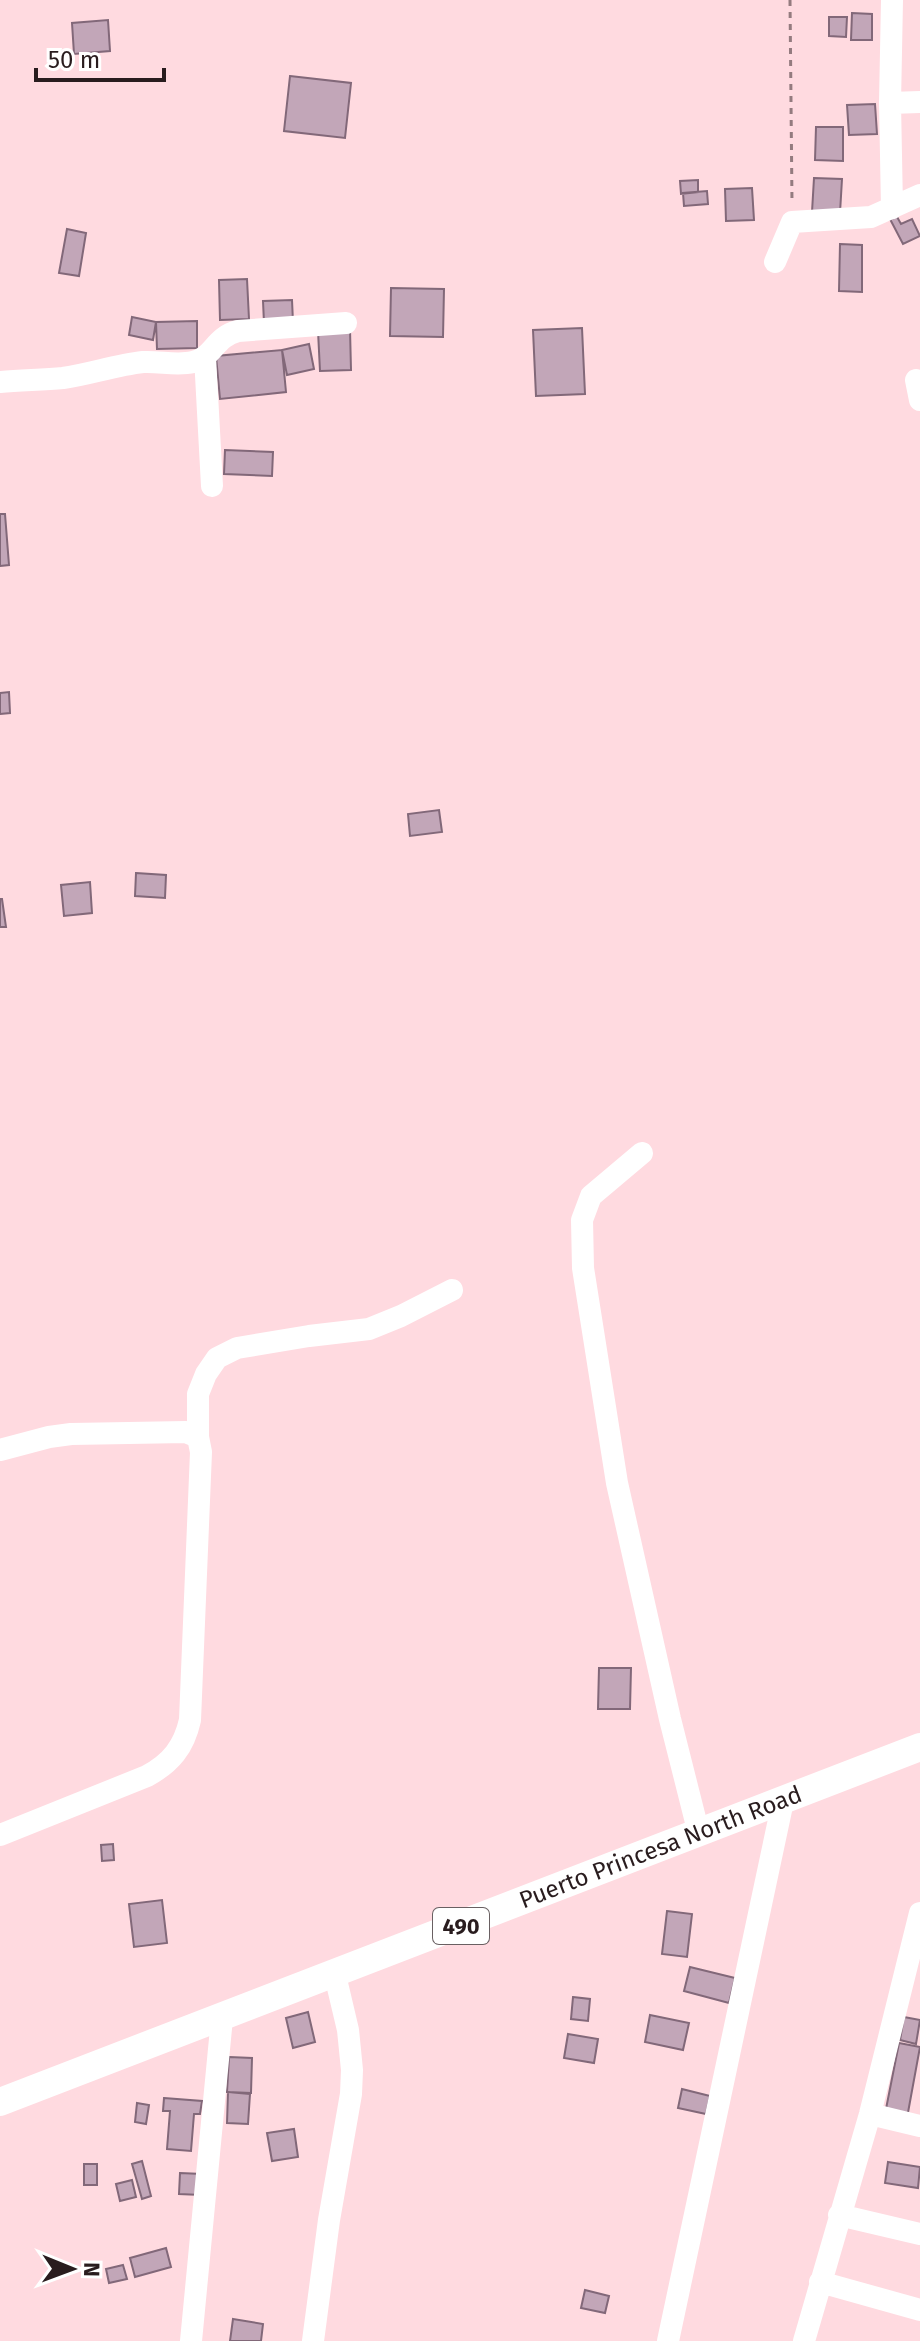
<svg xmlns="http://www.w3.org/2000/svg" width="920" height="2341" viewBox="0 0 920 2341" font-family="'Fira Sans',sans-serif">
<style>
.building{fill:#c2a6b8;stroke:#826879;stroke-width:2}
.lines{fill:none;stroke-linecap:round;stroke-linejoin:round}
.path{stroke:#947b7f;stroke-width:3;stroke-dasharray:6 6;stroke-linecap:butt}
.minor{stroke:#fff;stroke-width:22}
.major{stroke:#fff;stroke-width:28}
.labels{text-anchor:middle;stroke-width:6;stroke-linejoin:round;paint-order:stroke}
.shield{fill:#fff;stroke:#696062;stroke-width:2}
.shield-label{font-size:22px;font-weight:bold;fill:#291c1e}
.street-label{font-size:24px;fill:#291c1e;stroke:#fff}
</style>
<rect width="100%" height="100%" fill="#ffdae0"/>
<path class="building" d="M852 13 872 14V40H851Z
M829 17H847L846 37 829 36Z
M108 20 110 51 74 54 72 23Z
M290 76 351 83 345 138 284 131Z
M875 104 877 134 849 135 847 105Z
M816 127H843V161L815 160Z
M814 178 842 179 840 213 812 212Z
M698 180V192L681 194 680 181Z
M752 188 754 220 726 221 725 189Z
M707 191 708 204 684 206 683 193Z
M896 215 901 224 912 219 920 236 903 244 890 219Z
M67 229 86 233 79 276 59 273Z
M840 244 862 245V292L839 291Z
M247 279 249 319 220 320 219 280Z
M391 288 444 289 443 337 390 336Z
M292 300 293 322 264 323 263 301Z
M132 317 156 322 153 340 129 335Z
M197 321V348L157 349 156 322Z
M582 328 585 394 536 396 533 330Z
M350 329 351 370 320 371 318 331Z
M309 344 314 369 287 375 282 350Z
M282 350 286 392 220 399 216 356Z
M225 450 273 452 272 476 224 474Z
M0 514H5L9 565 0 566Z
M9 692 10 713 0 714V693Z
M439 810 442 832 410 836 408 814Z
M136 873 166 875 165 898 135 896Z
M90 882 92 913 64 916 61 885Z
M0 899H2L6 927H0Z
M599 1668H631L630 1709H598Z
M113 1844 114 1860 102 1861 101 1845Z
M162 1900 167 1943 134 1947 129 1904Z
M667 1911 692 1914 687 1957 662 1954Z
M690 1967 735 1978 729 2003 684 1991Z
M573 1997 590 1999 588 2021 571 2019Z
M308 2012 315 2042 293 2048 286 2018Z
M650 2015 689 2023 683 2050 645 2042Z
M904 2017 920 2020 916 2044 900 2040Z
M568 2034 598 2039 594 2063 564 2058Z
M899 2043 920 2047 907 2118 885 2114Z
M229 2057 252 2058 251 2093 227 2092Z
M682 2089 710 2096 706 2114 678 2108Z
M228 2092 250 2094 248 2124 227 2123Z
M164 2098 202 2101 200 2114H194L191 2151 167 2149 170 2111H163Z
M137 2103 149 2105 146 2124 135 2122Z
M294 2129 298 2157 272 2161 267 2133Z
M142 2161 151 2196 142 2199 132 2164Z
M888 2162 920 2167 918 2188 885 2183Z
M84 2164H97V2185H84Z
M180 2173 202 2174 201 2195 179 2194Z
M132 2180 136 2197 120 2201 116 2184Z
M166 2248 171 2267 135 2277 130 2258Z
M123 2265 127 2279 109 2283 106 2269Z
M585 2290 609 2296 605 2313 581 2308Z
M233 2319 263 2324 261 2341H230Z"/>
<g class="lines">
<path class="path" d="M790 0 792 202"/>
<path class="minor" d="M892 0 890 103 892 208
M890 103 920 102
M775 262 792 222 871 217 920 195
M205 357 212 486
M916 380 920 400
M0 382C21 380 42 380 63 378 90 374 116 365 143 362 160 361 177 366 193 362 214 357 214 337 238 331L346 323
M642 1153 591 1196 582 1220 583 1268 617 1483 670 1719 699 1834
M198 1437V1394L206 1374 217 1358 237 1348 309 1336 369 1329 401 1316 452 1290
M0 1450 49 1437 71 1434 186 1432 198 1437 201 1452 190 1720C184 1747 171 1763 147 1776L0 1835
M870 2114 920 2126
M839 2215 920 2234
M820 2282 920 2310
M191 2341 222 2018
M313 2341 329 2220 351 2094 352 2070 348 2030 335 1975
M668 2341 783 1801
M804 2341 870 2114 920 1913"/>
<path class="major" id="s1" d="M0 2102 920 1747"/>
</g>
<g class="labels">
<rect class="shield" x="433" y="1908" width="56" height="36" rx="6"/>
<g class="shield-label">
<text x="461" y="1934">490</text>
</g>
<g class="street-label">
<text dy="8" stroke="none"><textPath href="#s1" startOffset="708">Puerto Princesa North Road</textPath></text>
</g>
</g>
<g transform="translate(72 2269) rotate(91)" stroke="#ffffff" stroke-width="6" paint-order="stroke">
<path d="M0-6L14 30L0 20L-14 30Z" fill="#291c1e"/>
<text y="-12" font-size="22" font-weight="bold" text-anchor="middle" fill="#291c1e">N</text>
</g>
<path d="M36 68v12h128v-12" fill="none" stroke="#291c1e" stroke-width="4"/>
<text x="48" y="68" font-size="24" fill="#291c1e" stroke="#ffffff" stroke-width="6" paint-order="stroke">50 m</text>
</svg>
